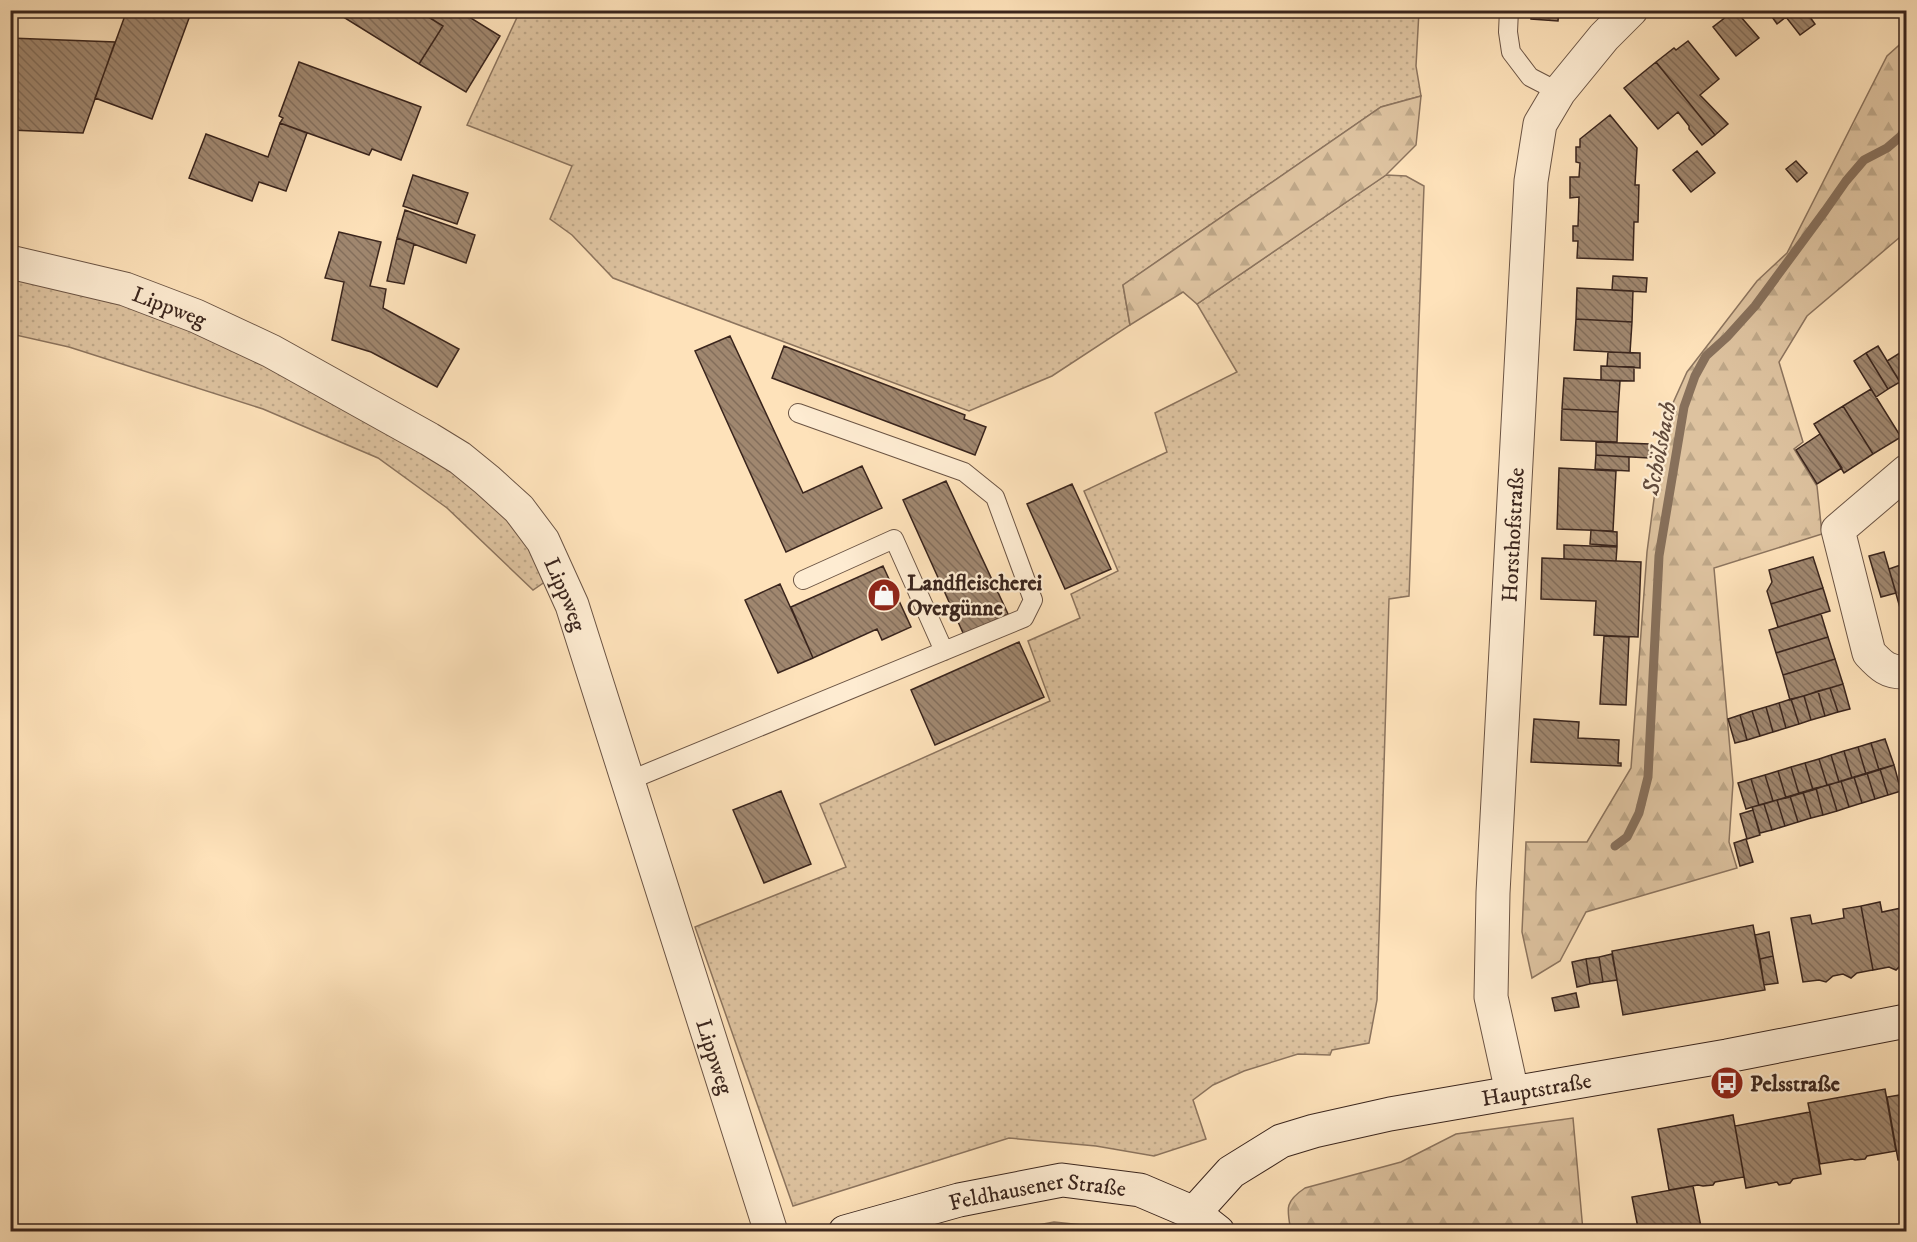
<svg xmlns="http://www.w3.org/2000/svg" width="1917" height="1242" viewBox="0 0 1917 1242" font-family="'IM FELL DW Pica',serif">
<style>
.grass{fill:url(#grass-dots);stroke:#8c745e;stroke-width:1.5}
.forest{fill:url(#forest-firs);stroke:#8c745e;stroke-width:1.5}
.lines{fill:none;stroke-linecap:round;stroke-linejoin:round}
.stream{stroke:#87705b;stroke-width:9}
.building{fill:url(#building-back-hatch);stroke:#3a251d;stroke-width:1.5}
.lane-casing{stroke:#6b5444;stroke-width:20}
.street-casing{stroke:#6b5444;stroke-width:35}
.secondary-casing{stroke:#3a251d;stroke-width:35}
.lane{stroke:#feecd2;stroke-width:18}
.street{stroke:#feecd2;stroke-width:33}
.secondary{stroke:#feecd2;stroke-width:33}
.labels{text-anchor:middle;stroke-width:4.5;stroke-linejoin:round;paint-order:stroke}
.street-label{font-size:22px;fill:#3a251d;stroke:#feecd2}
.poi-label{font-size:22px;font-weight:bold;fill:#3a251d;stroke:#feecd2;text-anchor:start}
.water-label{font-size:24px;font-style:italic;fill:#614a3c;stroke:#feecd2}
</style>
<defs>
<pattern id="grass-dots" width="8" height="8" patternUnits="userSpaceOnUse" patternTransform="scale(1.5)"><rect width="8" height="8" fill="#ddc29f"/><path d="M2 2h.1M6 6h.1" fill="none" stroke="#bea788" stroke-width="1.8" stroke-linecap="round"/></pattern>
<pattern id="forest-firs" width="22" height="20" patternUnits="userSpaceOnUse" patternTransform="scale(1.5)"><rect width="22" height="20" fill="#ddc29f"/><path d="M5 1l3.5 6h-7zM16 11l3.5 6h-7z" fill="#bea788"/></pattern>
<pattern id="building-back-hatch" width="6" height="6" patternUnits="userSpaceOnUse" patternTransform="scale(1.5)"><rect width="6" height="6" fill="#a0876f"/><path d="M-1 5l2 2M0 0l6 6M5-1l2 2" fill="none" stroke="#836e5b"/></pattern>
</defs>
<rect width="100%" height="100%" fill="#fee2ba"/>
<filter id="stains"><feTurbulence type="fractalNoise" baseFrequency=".00333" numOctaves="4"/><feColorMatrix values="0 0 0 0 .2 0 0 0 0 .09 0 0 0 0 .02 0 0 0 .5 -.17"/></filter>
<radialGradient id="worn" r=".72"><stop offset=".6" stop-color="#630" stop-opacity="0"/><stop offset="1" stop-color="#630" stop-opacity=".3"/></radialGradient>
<path class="grass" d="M520 11H1419L1416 66 1421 96 1381 107 1123 285 1130 325 1052 376 969 411 613 278 572 235 550 219 572 166 467 125Z
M1386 175 1406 176 1424 186 1409 596 1389 599 1377 1000 1369 1043 1332 1050 1330 1055 1298 1054 1244 1071 1213 1085 1193 1100 1206 1139 1154 1156 1096 1146 1009 1138 793 1206 695 927 846 867 820 804 1050 701 1028 641 1080 618 1071 594 1118 571 1084 491 1167 452 1155 413 1237 372 1197 304Z
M11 274 144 310 241 350 460 475 514 523 549 579 533 590 447 508 378 458 263 409 69 347 11 334Z"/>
<path class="forest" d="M1906 39V232L1807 316 1779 362 1803 442 1794 449 1817 486 1822 534 1714 568 1733 783 1729 842 1737 868 1586 912 1560 961 1532 978 1522 932 1526 842H1587L1631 768 1647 552 1664 423 1687 372 1757 281 1787 253 1887 56Z
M1421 96 1416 145 1386 175 1197 304 1183 292 1130 325 1123 285 1381 107Z
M1573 1118 1583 1231H1291C1287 1209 1284 1202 1305 1188L1401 1162 1456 1134Z
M1054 1222 1121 1229 1126 1231H1006Z"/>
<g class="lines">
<path class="stream" d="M1615 846 1627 837 1639 813 1648 777 1659 556 1684 407 1695 376 1706 356 1727 337 1755 306 1825 211 1846 181 1864 160 1887 148 1901 136 1906 127"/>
</g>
<path class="building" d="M127 10H192L152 119 95 98Z
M332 10H417L443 26 419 64Z
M417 10H458L500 36 466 92 419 64 443 26Z
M1531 10H1559L1558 21 1531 19Z
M1735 10 1759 38 1736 56 1713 27Z
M1767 10H1805L1815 24 1800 35 1786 17 1777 24Z
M10 38 115 42 83 133 10 130Z
M1688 41 1719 79 1700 95 1728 124 1715 135 1656 62 1674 48 1676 50Z
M299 62 421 107 401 160 372 149 369 155 280 123 283 118 279 116Z
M1656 62 1715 135 1702 145 1689 129V126L1678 112 1658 129 1624 88Z
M1610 115 1637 148 1635 185H1639L1638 222H1634L1633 260 1577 258 1578 241H1573V226H1578L1579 197 1570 198V177H1579L1580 163 1576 162V147H1580V139Z
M280 123 307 133 286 191 259 182 252 201 189 178 206 134 268 157Z
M1697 151 1715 173 1691 192 1673 170Z
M1796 161 1807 173 1797 182 1786 169Z
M413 175 468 193 457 224 403 206Z
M405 210 475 235 466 263 397 238Z
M339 232 381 242 370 286 386 289 383 308 459 349 437 387 371 352 332 340 344 282 325 278Z
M397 238 414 244 404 284 387 281Z
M1613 276 1647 278 1646 292 1612 290Z
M1577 288 1633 291 1632 322 1576 319Z
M1576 319 1632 322 1630 353 1574 350Z
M730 336 803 493 862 466 882 508 786 552 695 351Z
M784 346 965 415 964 419 986 427 975 455 772 378Z
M1878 346 1900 382 1888 389 1866 353Z
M1906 349V392L1887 361Z
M1608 352 1640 353V368L1607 366Z
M1866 353 1888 389 1876 397 1854 361Z
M1601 366 1634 367V381L1601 380Z
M1564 378 1620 381 1618 412 1562 409Z
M1871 389 1901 437 1873 454 1843 406Z
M1843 406 1873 454 1844 473 1814 424Z
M1562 409 1618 412 1617 442 1561 440Z
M1820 434 1842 468 1817 484 1796 450Z
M1596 442 1650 444 1649 458 1596 455Z
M1596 455 1629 457V471L1595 469Z
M1559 468 1616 471 1613 531 1557 529Z
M946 481 1008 614 964 635 903 500Z
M1072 484 1111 569 1065 589 1027 504Z
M1591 530 1617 532V546L1590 544Z
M1564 545 1617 547 1616 561 1564 559Z
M1884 552 1896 593 1881 597 1869 556Z
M1813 557 1823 588 1771 604 1767 591 1772 582 1769 570Z
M1542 558 1641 562 1638 637 1594 635 1596 601 1541 599Z
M1906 563V622H1904L1889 569Z
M883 566 911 627 882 640 877 629 813 658 791 607Z
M780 584 813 658 778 673 745 600Z
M1823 588 1830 611 1778 627 1771 604Z
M1821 614 1828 637 1776 653 1769 630Z
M1604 636 1629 637 1626 705 1600 704Z
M1828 637 1835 659 1783 675 1776 653Z
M1019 642 1044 697 935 745 911 690Z
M1835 659 1843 684 1790 700 1783 675Z
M1843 684 1850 709 1838 712 1830 688Z
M1830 688 1838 712 1825 716 1818 691Z
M1818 691 1825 716 1811 720 1804 696Z
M1804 696 1811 720 1799 724 1791 699Z
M1906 698V721L1900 700Z
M1791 699 1799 724 1786 728 1779 703Z
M1779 703 1786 728 1773 732 1766 707Z
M1766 707 1773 732 1760 736 1752 711Z
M1752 711 1760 736 1747 740 1740 715Z
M1740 715 1747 740 1735 743 1728 719Z
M1534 719 1579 722 1578 738 1619 740 1618 763H1621V766L1531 762Z
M1885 739 1894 765 1879 770 1871 743Z
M1871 743 1879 770 1866 774 1858 747Z
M1858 747 1866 774 1852 778 1844 751Z
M1844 751 1852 778 1839 782 1831 755Z
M1831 755 1839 782 1827 785 1819 759Z
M1819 759 1827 785 1813 790 1805 763Z
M1805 763 1813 790 1799 794 1791 767Z
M1894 765 1901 791 1888 795 1880 769Z
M1791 767 1799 794 1786 798 1778 771Z
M1880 769 1888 795 1875 799 1867 773Z
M1778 771 1786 798 1773 801 1765 775Z
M1867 773 1875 799 1862 803 1854 777Z
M1765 775 1773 801 1759 805 1751 779Z
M1854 777 1862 803 1849 807 1841 781Z
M1751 779 1759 805 1746 809 1738 783Z
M1841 781 1849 807 1837 811 1829 785Z
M1829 785 1837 811 1823 815 1816 788Z
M1816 788 1823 815 1811 818 1803 792Z
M781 791 811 864 764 883 733 810Z
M1803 792 1811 818 1798 822 1790 796Z
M1790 796 1798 822 1785 826 1777 800Z
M1777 800 1785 826 1772 830 1764 804Z
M1764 804 1772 830 1760 833 1752 807Z
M1753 810 1760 835 1747 839 1740 814Z
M1746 839 1753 862 1740 866 1734 843Z
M1880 902 1882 912 1906 907V962L1903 963 1896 970 1889 967 1873 970 1861 906Z
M1861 906 1873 970 1857 973 1851 978 1843 974 1833 976 1826 982 1819 980 1803 982 1791 918 1810 915 1812 924 1844 918 1843 909Z
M1753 925 1765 990 1623 1015 1612 951Z
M1769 932 1773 956 1760 959 1755 935Z
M1612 954 1617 980 1603 982 1599 957Z
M1773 956 1778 983 1764 985 1760 959Z
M1599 957 1603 982 1590 984 1586 959Z
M1586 959 1590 984 1577 987 1572 962Z
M1576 993 1579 1007 1555 1011 1552 998Z
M1885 1089 1896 1151 1867 1156 1865 1159 1855 1160 1852 1159 1820 1164 1808 1103Z
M1906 1094V1159L1898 1160 1887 1097Z
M1810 1112 1821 1174 1793 1179 1790 1183 1779 1185 1777 1182 1746 1188 1735 1126Z
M1733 1115 1744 1177 1715 1182 1713 1185 1703 1186 1698 1185 1669 1190 1658 1129Z
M1693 1186 1702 1232H1636L1638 1228 1632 1197Z"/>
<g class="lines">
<defs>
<path id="lane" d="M1509 10 1508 32 1511 52 1530 77 1559 92
M803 580 894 539 944 651
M628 781 1024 618 1033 600 995 497 964 472 798 413"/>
<g id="street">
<path id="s1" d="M10 262 125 289 196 316 271 351 429 439 460 458 487 480 519 509 543 541 572 605 771 1232"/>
<path d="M1906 472 1838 530 1869 653C1881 666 1888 673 1906 672"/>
<path id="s2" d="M1512 1092 1491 997 1493 893 1531 181 1540 124 1559 92 1604 37 1631 10"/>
</g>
<g id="secondary">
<path id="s3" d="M1194 1213 1231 1172 1281 1141 1314 1131 1390 1114 1727 1056 1906 1021"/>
<path id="s4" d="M845 1232 959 1200 1062 1180 1140 1190 1194 1213 1218 1232"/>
</g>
</defs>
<use href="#lane" class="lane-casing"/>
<use href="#street" class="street-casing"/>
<use href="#secondary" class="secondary-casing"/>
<use href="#lane" class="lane"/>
<use href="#street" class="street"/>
<use href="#secondary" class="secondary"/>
</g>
<defs>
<symbol id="shop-disc" viewBox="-11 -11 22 22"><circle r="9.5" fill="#8f2418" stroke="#feecd2"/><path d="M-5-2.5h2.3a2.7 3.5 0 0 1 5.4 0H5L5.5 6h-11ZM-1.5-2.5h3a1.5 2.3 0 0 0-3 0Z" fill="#fff"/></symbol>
<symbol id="bus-disc" viewBox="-11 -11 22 22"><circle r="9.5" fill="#8f2418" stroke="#feecd2"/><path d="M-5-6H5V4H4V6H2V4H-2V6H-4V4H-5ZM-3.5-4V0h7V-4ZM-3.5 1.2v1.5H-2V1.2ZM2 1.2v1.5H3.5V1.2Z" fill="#fff"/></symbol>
</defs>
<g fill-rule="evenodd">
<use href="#shop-disc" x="865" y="576" width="38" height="38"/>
<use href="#bus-disc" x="1708" y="1064" width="38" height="38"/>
</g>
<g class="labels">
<g class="street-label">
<text dy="8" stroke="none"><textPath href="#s1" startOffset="166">Lippweg</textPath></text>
<text dy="8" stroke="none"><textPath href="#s2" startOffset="560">Horsthofstraße</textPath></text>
<text dy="8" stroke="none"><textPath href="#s1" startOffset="670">Lippweg</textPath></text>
<text dy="8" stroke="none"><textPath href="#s1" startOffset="1156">Lippweg</textPath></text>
<text dy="8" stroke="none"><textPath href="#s3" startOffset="375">Hauptstraße</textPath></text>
<text dy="8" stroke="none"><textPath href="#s4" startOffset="198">Feldhausener Straße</textPath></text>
</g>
<g class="poi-label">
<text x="907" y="590">Landfleischerei<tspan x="907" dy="25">Overgünne</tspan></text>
<text x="1750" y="1091">Pelsstraße</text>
</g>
<g class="water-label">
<text transform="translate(1659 448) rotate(-79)" y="8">Schölsbach</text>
</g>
</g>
<rect width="1917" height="1242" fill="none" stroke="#fee2ba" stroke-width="36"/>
<rect x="12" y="12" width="1893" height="1218" fill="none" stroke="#3a251d" stroke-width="3"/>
<rect x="18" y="18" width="1881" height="1206" fill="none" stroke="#3a251d" stroke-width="1.5"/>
<rect width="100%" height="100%" filter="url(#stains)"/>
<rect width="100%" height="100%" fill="url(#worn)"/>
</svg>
